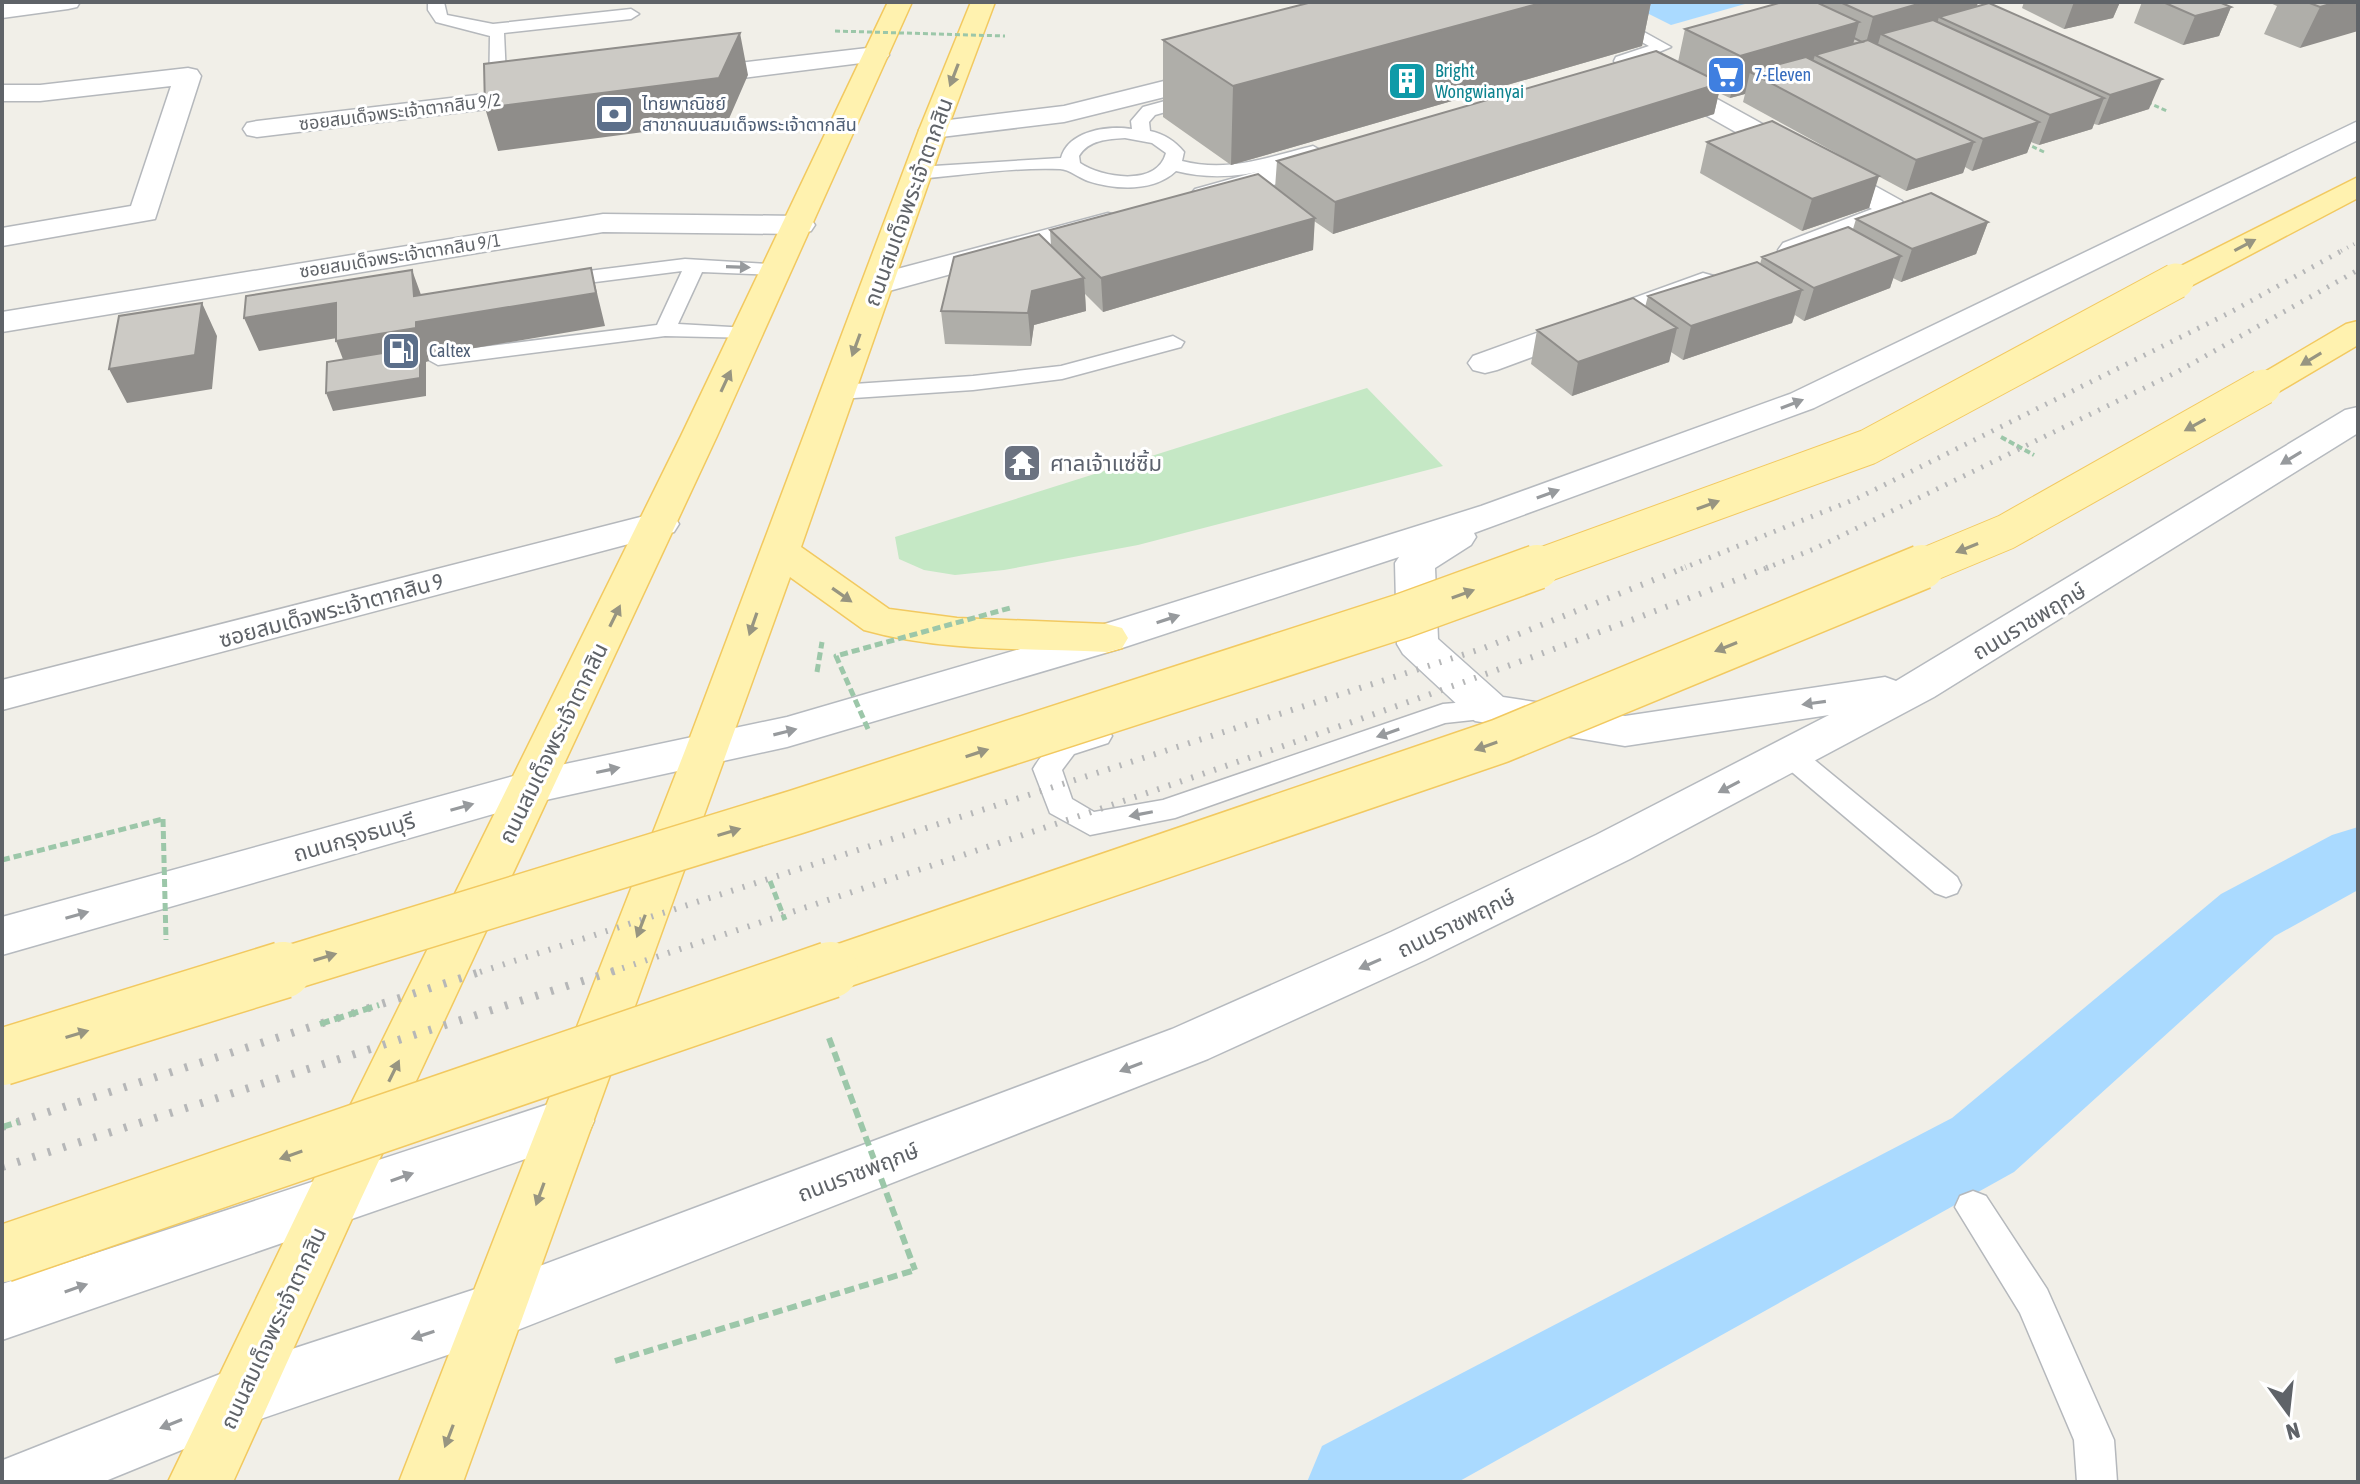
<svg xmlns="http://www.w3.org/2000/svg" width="2360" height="1484" viewBox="0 0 2360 1484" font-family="'Asap Condensed','Noto Sans Thai',sans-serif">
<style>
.green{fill:#c5e8c5}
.water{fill:#aadaff}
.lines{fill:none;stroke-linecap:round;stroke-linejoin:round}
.canal{fill:#aadaff;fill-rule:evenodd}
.lane-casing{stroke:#b5b8bc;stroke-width:3}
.street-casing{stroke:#b5b8bc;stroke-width:3}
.secondary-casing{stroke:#b6babf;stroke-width:3}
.primary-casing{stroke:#f2c960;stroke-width:3}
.path-far3{stroke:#9cc7a9;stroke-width:3;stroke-dasharray:5 3;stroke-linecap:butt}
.path-far2{stroke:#9cc7a9;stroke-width:4;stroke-dasharray:6 3;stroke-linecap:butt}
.path-far1{stroke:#9cc7a9;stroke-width:5;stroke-dasharray:8 4;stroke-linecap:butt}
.path{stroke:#9cc7a9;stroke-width:6;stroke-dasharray:10 5;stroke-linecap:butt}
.lane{fill:#fff;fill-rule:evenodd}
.street{fill:#fff;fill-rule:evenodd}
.secondary{fill:#fff;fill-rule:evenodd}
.primary{fill:#fff2af;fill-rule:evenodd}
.rail-far3{stroke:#b6b7b8;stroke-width:4;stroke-dasharray:1 6;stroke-linecap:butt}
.rail-far2{stroke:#b6b7b8;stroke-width:5;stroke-dasharray:2 8;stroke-linecap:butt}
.rail-far1{stroke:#b6b7b8;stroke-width:6;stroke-dasharray:2 10;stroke-linecap:butt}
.rail{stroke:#b6b7b8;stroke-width:8;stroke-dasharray:3 13;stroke-linecap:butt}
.primary-bridge-far2-casing{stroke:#f2c960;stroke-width:37;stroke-linecap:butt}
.primary-bridge-far1-casing{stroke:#f2c960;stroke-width:47;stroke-linecap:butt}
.primary-bridge-casing{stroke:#f2c960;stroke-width:59;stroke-linecap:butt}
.path-bridge-far2{stroke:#9cc7a9;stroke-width:3;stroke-dasharray:5 3;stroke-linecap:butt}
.path-bridge-far1{stroke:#9cc7a9;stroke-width:5;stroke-dasharray:8 4;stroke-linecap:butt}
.path-bridge{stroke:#9cc7a9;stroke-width:6;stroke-dasharray:10 5;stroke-linecap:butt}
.primary-bridge-far2{stroke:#fff2af;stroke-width:35}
.primary-bridge-far1{stroke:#fff2af;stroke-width:44}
.primary-bridge{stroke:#fff2af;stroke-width:56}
.wall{fill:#afaea9}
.shaded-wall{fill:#8f8d8a}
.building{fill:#cccac5;stroke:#8f8d8a;stroke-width:2}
.oneway{fill:#979581}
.oneway2{fill:#979a9d}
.labels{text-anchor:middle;stroke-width:6;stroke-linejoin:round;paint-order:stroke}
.far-culture-label{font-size:18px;fill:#0d838f;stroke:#fff;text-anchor:start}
.far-shop-label{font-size:18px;fill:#366cbe;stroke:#fff;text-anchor:start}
.far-service-label{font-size:18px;fill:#4e5e75;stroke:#fff;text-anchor:start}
.far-street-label{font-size:18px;fill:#5f6368;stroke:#fff}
.street-label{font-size:22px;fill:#5f6368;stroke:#fff}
.worship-label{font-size:22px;fill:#5b616d;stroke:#fff;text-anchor:start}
</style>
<rect width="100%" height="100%" fill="#f1efe8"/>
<path class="green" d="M1367 388 1443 466 1138 545 1004 570 955 575 924 570 899 559 895 537Z"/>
<path class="water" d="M1636 2H1752L1671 25 1629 4Z"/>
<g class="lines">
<path class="canal" d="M2358 827V890L2275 936 2014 1172 1458 1482H1307L1322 1446 1952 1118 2221 894 2332 835Z"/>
<defs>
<path id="lane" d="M428 2H444L447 15 493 24 631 9 639 14 631 19 504 33 507 99 498 104 489 99 490 36 436 22 428 10Z
M1570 2H1590L1671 47 1628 65H1616L1614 61 1616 57 1649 46Z
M1198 92 1207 97 1204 101 1155 115 1149 122 1150 131C1164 134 1175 141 1184 152L1182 161C1229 173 1268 157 1313 146L1322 151 1319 155C1271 170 1227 184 1176 171 1154 192 1116 190 1088 181 1079 178 1069 169 1060 169 1014 167 965 175 918 179L909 173 918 167 1061 158C1068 131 1107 125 1132 129L1131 121 1143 107ZM1125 138 1152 143 1166 153C1157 187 1102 178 1080 163L1079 156C1088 140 1108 139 1125 138Z
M685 259 787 265 790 269 780 275 702 272 678 324 748 328 755 330 759 334 755 338 665 336 438 365 427 359 431 316 441 310 451 316 449 351 657 325 682 271 556 287 546 281 556 275Z
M1173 336 1184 342 1181 347 1062 379 973 390 839 399 828 392 839 385 973 376 1061 366Z
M1490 700 1500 703 1504 710 1500 717 1445 723 1175 818 1090 835 1050 813 1033 769C1047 744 1078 720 1108 729L1112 736 1108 743 1074 754 1062 770 1072 799 1094 812 1163 800 1443 704Z
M1790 745 1800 748 1957 877 1961 885 1957 893 1946 897 1935 893 1780 762 1776 755 1780 748Z
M1973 1191 1986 1196 2047 1289 2114 1440 2117 1482H2077L2074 1440 2020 1313 1955 1207 1960 1196Z"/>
<path id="street" d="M14 2H80L77 7 68 9 2 18V4Z
M876 47 885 50 889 55 885 60 688 85 679 83 675 77 679 71 688 69Z
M1220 67 1229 69 1233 75 1229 81 1064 122 933 138 923 136 919 130 923 124 933 122 1064 106Z
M188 68 197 70 201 76 155 219 2 246V228L131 206 171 86 40 101H2V85H40Z
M1663 72 1672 74 1902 201 1906 207 1894 221 1805 257 1794 259 1783 257 1778 250 1783 243 1872 209 1654 86 1650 80 1654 74Z
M544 87 554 89 557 95 554 101 257 137 247 135 243 129 247 123 257 121Z
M1335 150 1345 153 1349 159 1345 165 1205 204 1195 201 1190 195 1195 189Z
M1108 213 1119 216 1123 222 1119 228 878 294 867 291 862 284 867 277Z
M603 214 800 216 811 219 815 225 811 231 800 234 603 232 2 332V312Z
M1703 273 1714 276 1719 283 1714 290 1497 370 1485 373 1473 370 1468 363 1473 356Z
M660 512 674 516 679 524 674 532 2 710V680Z"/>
<path id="secondary" d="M2358 121V140L1814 408 1474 533 1476 537 1471 545 1435 568 1438 639 1503 697 1625 716 1885 677 1896 681 2345 410 2358 407V433L1934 697 1630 859 1425 960 1208 1059 497 1338 243 1425 103 1482H2L3 1460 243 1365 497 1282 1172 1029 1391 932 1596 835 1829 715 1625 746 1475 721 1403 654 1397 644 1395 563 1399 557 1122 648 787 747 532 803 2 955V917L532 771 787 717 1092 628 1481 506 1790 394Z
M567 1098 586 1104 594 1121 586 1138 2 1340V1284Z"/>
<path id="primary" d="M888 2H912L717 436 360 1201 233 1482H168L315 1177 681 436Z
M971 2H995L947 130 801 547 889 609 957 618 1107 624 1122 628 1128 638 1122 648 1107 652C1027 648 942 652 864 630L790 577 463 1482H399L686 748 919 130Z
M2358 177V198L2187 288 2176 291 2165 288 2160 281 2165 274Z
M2358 321V345L2275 394 2263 397 2251 394 2246 387 2251 380 2346 324Z"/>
</defs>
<use href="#lane" class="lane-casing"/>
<use href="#street" class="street-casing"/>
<use href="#secondary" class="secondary-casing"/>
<use href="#primary" class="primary-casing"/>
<path class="path-far3" d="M2147 102 2167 111
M2025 143 2044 152"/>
<path class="path-far2" d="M2001 437 2034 455"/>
<path class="path-far1" d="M817 672 822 642
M2 860 163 819"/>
<path class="path" d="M615 1361 915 1270"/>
<use href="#lane" class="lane"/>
<use href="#street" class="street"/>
<use href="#secondary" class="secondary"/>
<use href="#primary" class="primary"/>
<path class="rail-far3" d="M2341 251 2358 242"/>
<path class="rail-far2" d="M1681 569 1858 498 2229 313 2345 249
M1764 569 1814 549 2177 372 2358 270"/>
<path class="rail-far1" d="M480 972 1484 648 1686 567
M611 972C999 843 1388 717 1769 567"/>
<path class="rail" d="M2 1127 486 970
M2 1167 617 970"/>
<defs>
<path id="primary-bridge-far2" d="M1532 569 1868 447 2176 281
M1917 569 2006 532 2263 387"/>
<path id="primary-bridge-far1" d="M276 972 796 812 1402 616 1537 567
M824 972 1500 741 1922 567"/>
<path id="primary-bridge" d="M2 1057 283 970
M2 1254 830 970"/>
</defs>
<use href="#primary-bridge-far2" class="primary-bridge-far2-casing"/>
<use href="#primary-bridge-far1" class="primary-bridge-far1-casing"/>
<use href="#primary-bridge" class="primary-bridge-casing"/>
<path class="path-bridge-far2" d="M835 31 1005 36"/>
<path class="path-bridge-far1" d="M868 729 836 656 1010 608
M163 819 166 940
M770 881 785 920"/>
<path class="path-bridge" d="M320 1024 379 1005
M829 1038 915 1270
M2 1127 18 1122"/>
<use href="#primary-bridge-far2" class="primary-bridge-far2"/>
<use href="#primary-bridge-far1" class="primary-bridge-far1"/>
<use href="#primary-bridge" class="primary-bridge"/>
</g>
<path class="wall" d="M1312 2H1651L1642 46 1231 165 1163 117V40Z
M1783 2H1978L1977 6 2149 109 2098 125 2094 124 2092 129 2039 145 2031 142 2027 153 1972 171 1965 167 1963 173 1906 191 1878 176 1869 208 1802 231 1700 173 1707 142 1858 165 1743 102 1745 94 1730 98 1719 93 1714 114 1333 234 1314 221 1313 250 1103 312 1085 294 1086 311 1034 325 1031 346 945 344 941 311 1051 246 1050 230 1275 188 1277 161 1678 62 1685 29Z
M2024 2H2120L2113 18 2064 29 2022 8Z
M2142 2H2219L2231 7 2219 36 2183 45 2134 23Z
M2268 2H2358L2300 48 2264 34 2277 6Z
M1856 219 1988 222 1976 254 1901 282 1893 278 1890 288 1804 321 1795 315 1792 323 1683 360 1671 352 1669 362 1572 396 1531 364 1537 330 1645 307 1648 296 1760 264 1762 257 1853 229Z"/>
<path class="shaded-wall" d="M1545 2H1651L1642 46 1231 165 1233 86Z
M1925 2H1978L1971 26 1939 17 1933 37 1881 34 1875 54 1815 55 1809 74 1750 72 1745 94 1730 98 1740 56 1859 22 1852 48 1866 43 1873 17Z
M2074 2H2120L2113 18 2064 29Z
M2337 2H2358V31L2300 48 2320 7Z
M2231 7 2219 36 2183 45 2195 16Z
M740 33 748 75 728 121 498 151 485 108Z
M2162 79 2149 109 2098 125 2110 95Z
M1721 83 1714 114 1333 234 1335 202Z
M2104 98 2092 129 2039 145 2050 115Z
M2039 122 2027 153 1972 171 1983 139Z
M1974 142 1963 173 1906 191 1916 160Z
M1879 176 1869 208 1802 231 1812 199Z
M1315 218 1313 250 1103 312 1101 278Z
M1988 222 1976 254 1901 282 1912 249Z
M1901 256 1890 288 1804 321 1814 288Z
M591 268 605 326 428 356 429 361 426 362V396L333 411 326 393 349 375 336 341 414 296 412 270 424 303Z
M1084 278 1086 311 1034 325 1031 346 1028 313 1032 291Z
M1802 290 1792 323 1683 360 1691 326Z
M202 303 217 336 212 389 127 403 109 369Z
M336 303 349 336 259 351 244 318Z
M1677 328 1669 362 1572 396 1578 362Z"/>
<path class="building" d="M1312 2H1545L1233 86 1163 40Z
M1783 2H1816L1859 22 1740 56 1685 29Z
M1840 2H1925L1873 17Z
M2163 2H2219L2231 7 2195 16Z
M2307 2H2337L2320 7Z
M1989 3 2162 79 2110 95 1939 17Z
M1933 20 2104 98 2050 115 1881 34Z
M740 33 719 78 485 108 484 64Z
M1854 38 1862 42 1852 44Z
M1868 40 2039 122 1983 139 1815 55Z
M1656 51 1721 83 1335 202 1277 161Z
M1806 57 1974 142 1916 160 1750 72Z
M1772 121 1879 176 1812 199 1707 142Z
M1258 174 1315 218 1101 278 1050 230Z
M1931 193 1988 222 1912 249 1856 219Z
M1848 227 1901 256 1814 288 1762 257Z
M1039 234 1084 278 1032 291 1028 313 941 311 954 257Z
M1757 262 1802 290 1691 326 1648 296Z
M591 268 596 293 416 322V328L336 341V303L244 318 246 296 412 270 414 296Z
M1633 298 1677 328 1578 362 1537 330Z
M202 303 195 355 109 369 119 316Z
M420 347V378L326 393 327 362Z"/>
<defs><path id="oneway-solid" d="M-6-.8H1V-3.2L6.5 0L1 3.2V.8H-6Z" transform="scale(2)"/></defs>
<g class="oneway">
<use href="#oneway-solid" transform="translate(954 75) rotate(111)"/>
<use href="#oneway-solid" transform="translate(2245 245) rotate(-28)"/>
<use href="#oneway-solid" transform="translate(856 345) rotate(110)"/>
<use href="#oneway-solid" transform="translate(2311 359) rotate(149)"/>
<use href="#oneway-solid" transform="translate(726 381) rotate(-65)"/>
<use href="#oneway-solid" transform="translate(2195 425) rotate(151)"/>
<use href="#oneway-solid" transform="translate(1708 505) rotate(-20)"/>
<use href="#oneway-solid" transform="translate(1967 548) rotate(158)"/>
<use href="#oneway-solid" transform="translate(1463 594) rotate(-20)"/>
<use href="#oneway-solid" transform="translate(842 595) rotate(35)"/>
<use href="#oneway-solid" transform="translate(615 616) rotate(-64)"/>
<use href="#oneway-solid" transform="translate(753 624) rotate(109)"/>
<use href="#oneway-solid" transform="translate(1726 647) rotate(158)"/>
<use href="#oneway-solid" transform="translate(1486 746) rotate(161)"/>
<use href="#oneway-solid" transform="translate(977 753) rotate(-18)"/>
<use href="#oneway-solid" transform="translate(729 832) rotate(-17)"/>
<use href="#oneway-solid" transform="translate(641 926) rotate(111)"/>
<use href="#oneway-solid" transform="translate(325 957) rotate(-17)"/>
<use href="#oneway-solid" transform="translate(77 1034) rotate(-17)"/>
<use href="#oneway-solid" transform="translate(394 1071) rotate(-64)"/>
<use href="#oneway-solid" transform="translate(291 1155) rotate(161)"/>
<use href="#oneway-solid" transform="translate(540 1194) rotate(110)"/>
<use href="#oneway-solid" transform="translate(449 1436) rotate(111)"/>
</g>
<g class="oneway2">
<use href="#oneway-solid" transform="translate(738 267) rotate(2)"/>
<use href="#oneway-solid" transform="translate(1792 404) rotate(-21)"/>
<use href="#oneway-solid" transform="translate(2291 458) rotate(149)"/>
<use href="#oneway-solid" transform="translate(1548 494) rotate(-20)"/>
<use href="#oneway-solid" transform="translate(1168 619) rotate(-18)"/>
<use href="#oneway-solid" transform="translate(1814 703) rotate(172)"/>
<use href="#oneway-solid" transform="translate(785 732) rotate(-14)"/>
<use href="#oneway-solid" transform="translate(1388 733) rotate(161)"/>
<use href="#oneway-solid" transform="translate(608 770) rotate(-12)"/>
<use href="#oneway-solid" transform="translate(1729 787) rotate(152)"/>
<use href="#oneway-solid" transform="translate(462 807) rotate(-16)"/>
<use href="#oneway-solid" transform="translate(1141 814) rotate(169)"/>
<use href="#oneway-solid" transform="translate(77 915) rotate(-16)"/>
<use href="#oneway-solid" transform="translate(1370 964) rotate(156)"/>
<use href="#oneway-solid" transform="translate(1131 1067) rotate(159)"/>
<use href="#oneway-solid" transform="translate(402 1177) rotate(-19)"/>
<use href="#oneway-solid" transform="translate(76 1288) rotate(-19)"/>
<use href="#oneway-solid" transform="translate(423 1335) rotate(162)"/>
<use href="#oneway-solid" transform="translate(171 1424) rotate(158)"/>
</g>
<defs>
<symbol id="supermarket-square" viewBox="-11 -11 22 22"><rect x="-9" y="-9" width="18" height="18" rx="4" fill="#3f7fe0" stroke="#fff"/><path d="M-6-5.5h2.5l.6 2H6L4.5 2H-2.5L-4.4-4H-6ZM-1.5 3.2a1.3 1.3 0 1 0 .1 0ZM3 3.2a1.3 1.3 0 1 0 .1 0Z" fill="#fff"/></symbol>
<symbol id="building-square" viewBox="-11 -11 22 22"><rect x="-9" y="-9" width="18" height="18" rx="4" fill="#0f9aa8" stroke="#fff"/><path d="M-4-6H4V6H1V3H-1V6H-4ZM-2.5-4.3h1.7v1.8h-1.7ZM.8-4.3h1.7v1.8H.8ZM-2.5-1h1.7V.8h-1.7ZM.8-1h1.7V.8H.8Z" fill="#fff"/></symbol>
<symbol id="bank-square" viewBox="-11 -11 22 22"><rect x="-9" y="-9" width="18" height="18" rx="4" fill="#5c6f8a" stroke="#fff"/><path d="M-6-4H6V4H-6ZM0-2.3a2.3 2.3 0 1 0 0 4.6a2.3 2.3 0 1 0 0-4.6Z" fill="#fff"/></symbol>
<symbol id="fuel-square" viewBox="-11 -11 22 22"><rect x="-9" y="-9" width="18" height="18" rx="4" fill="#5c6f8a" stroke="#fff"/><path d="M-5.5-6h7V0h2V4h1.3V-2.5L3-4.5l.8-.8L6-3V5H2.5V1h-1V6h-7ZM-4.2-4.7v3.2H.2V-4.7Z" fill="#fff"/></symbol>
<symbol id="temple-square" viewBox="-11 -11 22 22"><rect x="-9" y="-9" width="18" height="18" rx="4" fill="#6b7280" stroke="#fff"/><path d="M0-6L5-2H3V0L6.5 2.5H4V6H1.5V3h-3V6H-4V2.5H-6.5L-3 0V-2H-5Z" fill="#fff"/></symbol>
</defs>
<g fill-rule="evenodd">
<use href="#supermarket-square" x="1704" y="53" width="44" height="44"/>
<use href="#building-square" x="1385" y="59" width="44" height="44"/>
<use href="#bank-square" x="592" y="92" width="44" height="44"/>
<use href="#fuel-square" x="379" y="329" width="44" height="44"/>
<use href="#temple-square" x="1000" y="441" width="44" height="44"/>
</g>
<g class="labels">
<g class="far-culture-label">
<text x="1435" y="77">Bright<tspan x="1435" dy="21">Wongwianyai</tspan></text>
</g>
<g class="far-shop-label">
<text x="1754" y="81">7-Eleven</text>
</g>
<g class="far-service-label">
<text x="642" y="110">ไทยพาณิชย์<tspan x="642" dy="21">สาขาถนนสมเด็จพระเจ้าตากสิน</tspan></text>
<text x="429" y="357">Caltex</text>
</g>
<g class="far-street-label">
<text transform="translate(400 112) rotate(-7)" y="6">ซอยสมเด็จพระเจ้าตากสิน 9/2</text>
<text transform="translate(400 256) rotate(-9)" y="6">ซอยสมเด็จพระเจ้าตากสิน 9/1</text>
</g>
<g class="street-label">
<text transform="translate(908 202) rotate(-70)" y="8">ถนนสมเด็จพระเจ้าตากสิน</text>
<text transform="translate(331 610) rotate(-15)" y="8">ซอยสมเด็จพระเจ้าตากสิน 9</text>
<text transform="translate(2029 621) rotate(-31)" y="8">ถนนราชพฤกษ์</text>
<text transform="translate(553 743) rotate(-64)" y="8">ถนนสมเด็จพระเจ้าตากสิน</text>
<text transform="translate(354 837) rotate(-16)" y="8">ถนนกรุงธนบุรี</text>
<text transform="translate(1456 923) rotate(-26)" y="8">ถนนราชพฤกษ์</text>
<text transform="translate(858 1172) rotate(-21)" y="8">ถนนราชพฤกษ์</text>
<text transform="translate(273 1328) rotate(-65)" y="8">ถนนสมเด็จพระเจ้าตากสิน</text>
</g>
<g class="worship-label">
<text x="1050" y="471">ศาลเจ้าแซ่ซิ้ม</text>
</g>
</g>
<rect width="2360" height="1484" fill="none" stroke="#5f6368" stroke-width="8"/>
<g transform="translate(2288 1412) rotate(165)" stroke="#ffffff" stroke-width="6" paint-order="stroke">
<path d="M0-6L14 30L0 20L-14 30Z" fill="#5f6368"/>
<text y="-12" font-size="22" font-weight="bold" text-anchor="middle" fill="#5f6368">N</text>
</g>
</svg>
